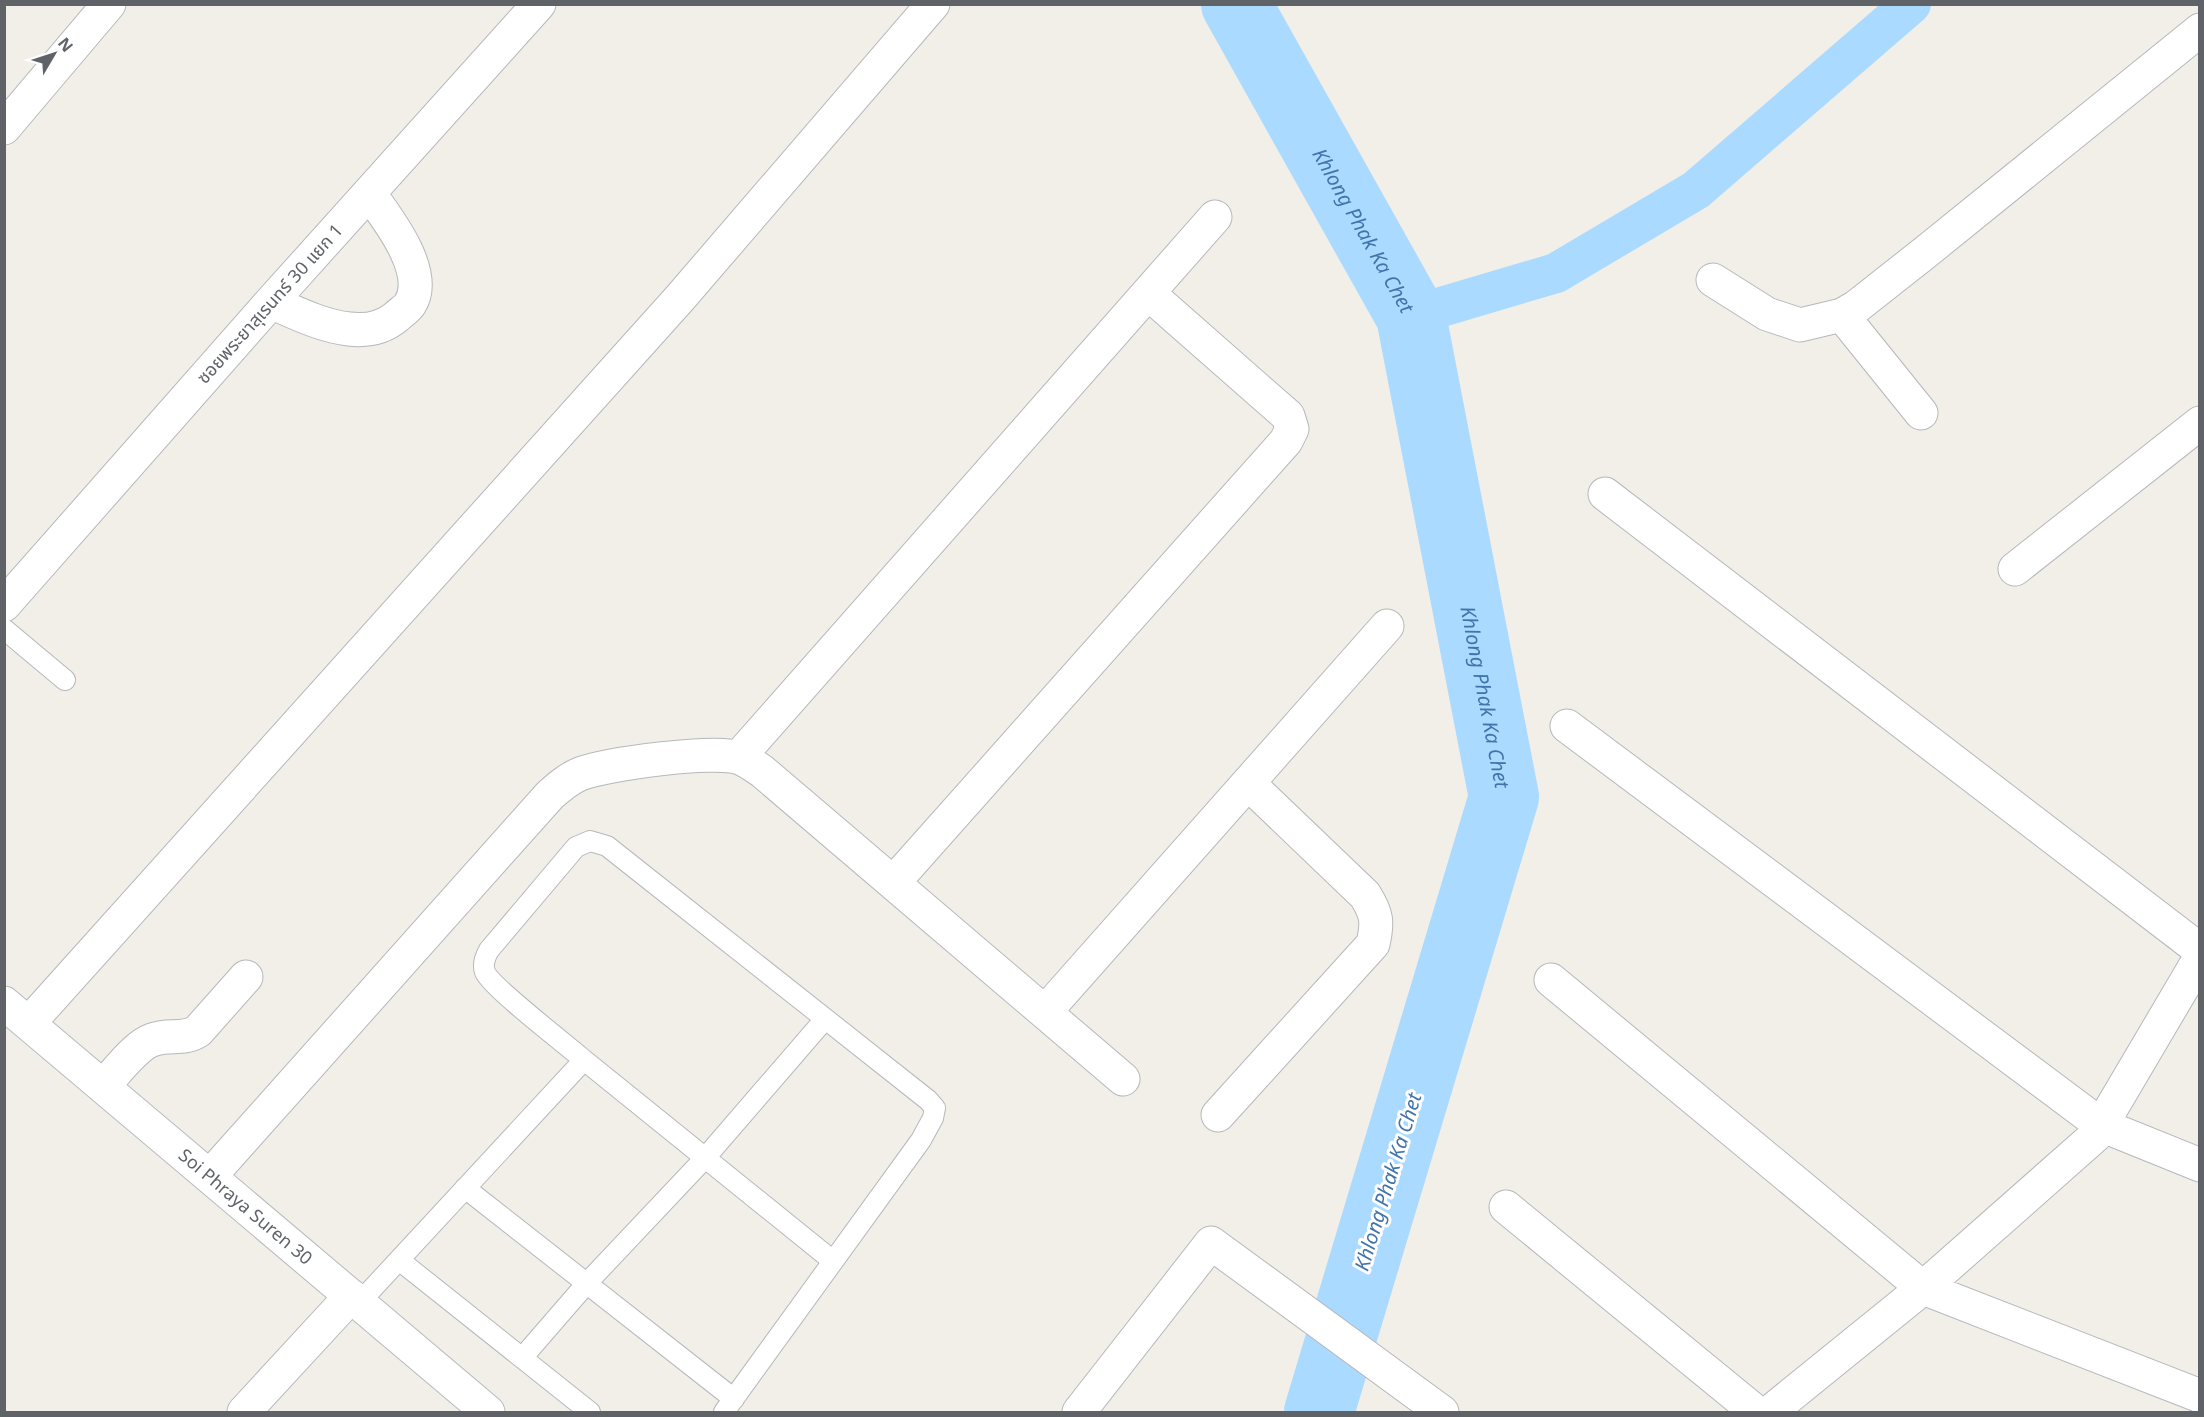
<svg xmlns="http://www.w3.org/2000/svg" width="2204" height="1417" viewBox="0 0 2204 1417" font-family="'Noto Sans','Noto Sans Thai',sans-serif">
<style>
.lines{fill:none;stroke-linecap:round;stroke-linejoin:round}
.canal{stroke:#aadaff;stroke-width:40}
.river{stroke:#aadaff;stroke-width:70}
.lane-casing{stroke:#b5b8bc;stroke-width:22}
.street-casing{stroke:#b5b8bc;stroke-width:35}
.secondary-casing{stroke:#b6babf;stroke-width:35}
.lane{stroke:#fff;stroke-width:20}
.street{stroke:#fff;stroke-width:33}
.secondary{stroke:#fff;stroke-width:33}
.labels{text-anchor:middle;stroke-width:6;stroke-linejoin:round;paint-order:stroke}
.street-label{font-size:18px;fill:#5f6368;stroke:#fff}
.water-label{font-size:20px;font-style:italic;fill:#4174aa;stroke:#fff}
</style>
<rect width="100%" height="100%" fill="#f1efe8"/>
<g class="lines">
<path class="canal" d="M1411 316 1556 273 1696 190 1911 4"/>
<path class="river" id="s1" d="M1236 4 1411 316 1504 797 1319 1412"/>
<defs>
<path id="lane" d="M4 629 65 680
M584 1060 833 1261
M465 1188 734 1399
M399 1260 590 1412
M359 1303 584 1060C567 1045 491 987 485 972 482 964 485 957 489 950L576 847 590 841 607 846 928 1100 935 1108 933 1118 921 1140 724 1412
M522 1358 587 1283 705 1158 825 1019"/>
<path id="street" d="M4 128 109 4
M1713 280 1767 314 1800 325 1842 315 1856 307 1927 251 2200 30
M271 302C296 313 322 326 349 329 366 331 383 328 396 317 400 313 407 309 410 304 430 272 387 218 369 193
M1842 315 1921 413
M1605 494 2200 950
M2015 569 2200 423
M4 605 271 302 539 4
M1567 726 2101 1125 2200 1165
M739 757 1215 217
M893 883 1286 441 1292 429 1288 416 1148 293
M1551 980 1923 1288 2200 1396
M1045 1012 1387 626
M29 1023 680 298 933 4
M103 1086C116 1073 135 1046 152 1040 169 1033 183 1041 198 1031L246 977
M1218 1115 1373 944C1378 922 1377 914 1365 895L1248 783
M210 1176 550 795C559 787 568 779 580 774 605 764 716 749 740 758 748 761 756 767 763 772L1123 1079
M1506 1207 1756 1412
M244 1412 351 1296
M1079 1412 1211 1243 1442 1412
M1770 1412 1923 1288 2095 1136 2200 958"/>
<g id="secondary">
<path id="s2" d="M4 1003 488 1412"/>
</g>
</defs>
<use href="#lane" class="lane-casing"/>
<use href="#street" class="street-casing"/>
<use href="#secondary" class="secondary-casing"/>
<use href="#lane" class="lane"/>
<use href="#street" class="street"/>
<use href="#secondary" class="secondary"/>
</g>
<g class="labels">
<g class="street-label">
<text transform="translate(270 304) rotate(-48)" y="6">ซอยพระยาสุเรนทร์ 30 แยก 1</text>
<text dy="6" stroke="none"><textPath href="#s2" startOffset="316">Soi Phraya Suren 30</textPath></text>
</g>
<g class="water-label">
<text dy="7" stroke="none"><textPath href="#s1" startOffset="260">Khlong Phak Ka Chet</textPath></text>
<text dy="7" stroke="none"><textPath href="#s1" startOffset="746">Khlong Phak Ka Chet</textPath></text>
<text transform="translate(1388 1182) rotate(-73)" y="7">Khlong Phak Ka Chet</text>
</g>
</g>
<rect width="2204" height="1417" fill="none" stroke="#5f6368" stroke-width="12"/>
<g transform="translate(54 54) rotate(51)" stroke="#ffffff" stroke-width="4.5" paint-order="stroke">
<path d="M0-4.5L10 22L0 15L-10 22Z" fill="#5f6368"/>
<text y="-9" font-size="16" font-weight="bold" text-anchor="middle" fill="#5f6368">N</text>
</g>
</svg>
